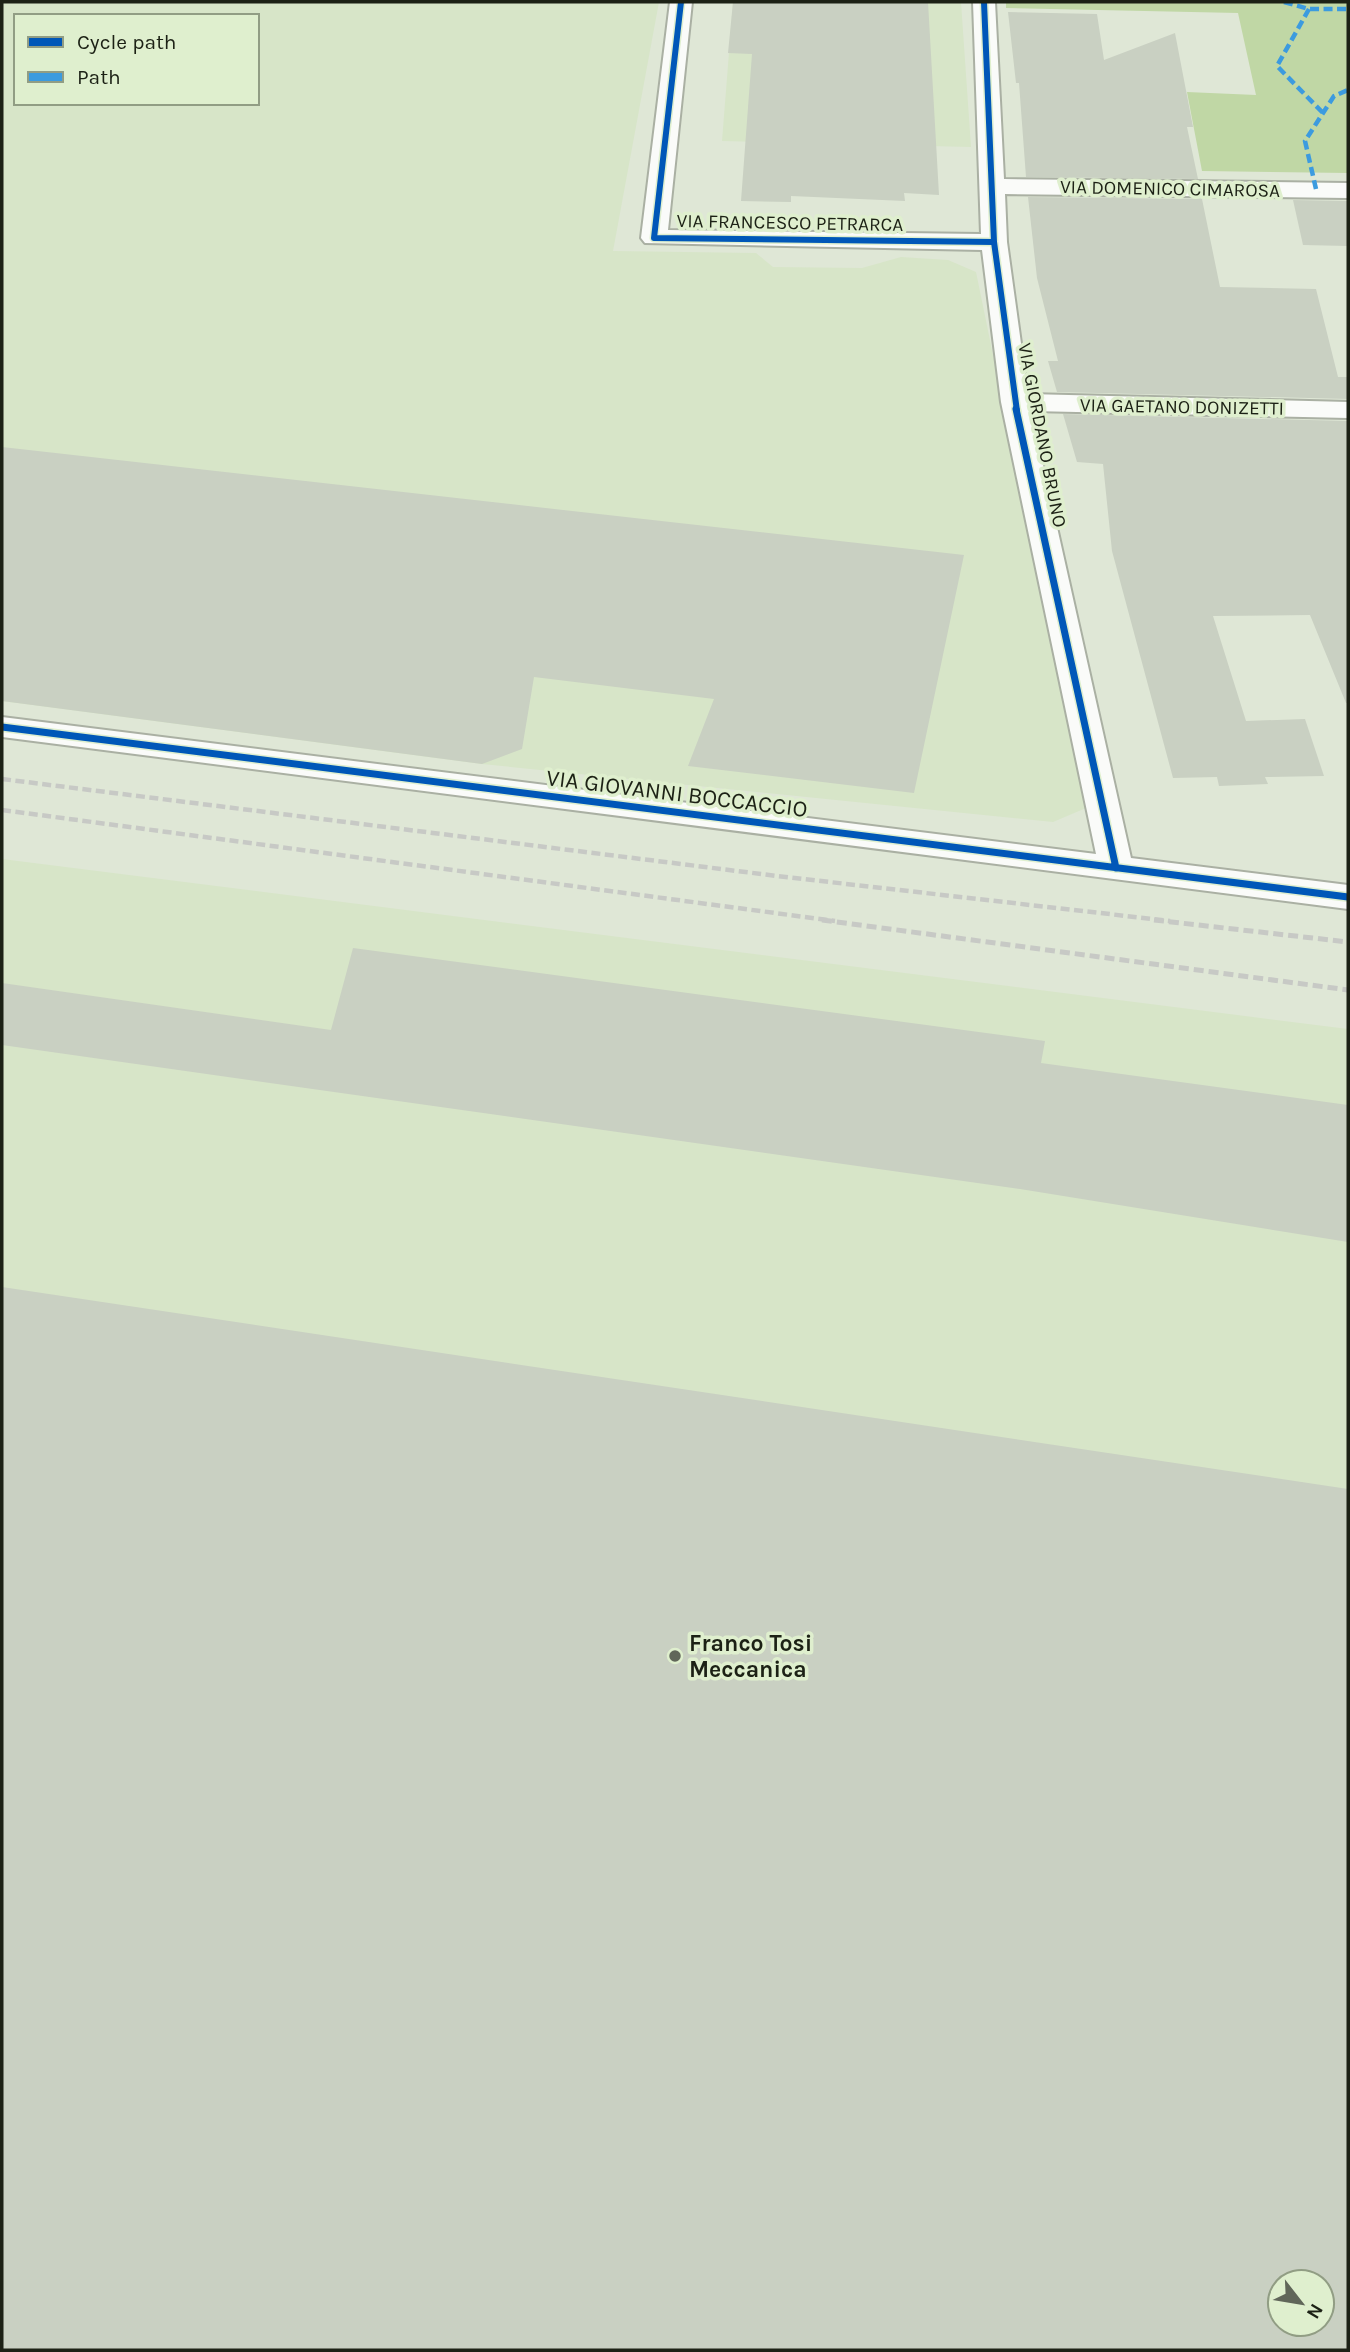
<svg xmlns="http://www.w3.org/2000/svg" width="1350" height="2352" viewBox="0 0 1350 2352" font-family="Karla,sans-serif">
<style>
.built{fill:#d7e5c8;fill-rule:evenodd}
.green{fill:#c0d7a5}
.building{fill:#c9d0c2;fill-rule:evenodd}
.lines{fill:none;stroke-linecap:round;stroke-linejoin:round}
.minor-casing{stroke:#aab0a3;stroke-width:4}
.minor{fill:#fafbf9;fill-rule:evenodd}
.rail-far1{stroke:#c7c9c5;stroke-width:4.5;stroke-dasharray:9 4.5;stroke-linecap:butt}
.rail{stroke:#c7c9c5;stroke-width:5;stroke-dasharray:10 5;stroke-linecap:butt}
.quiet{stroke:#3c9bdf;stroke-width:4.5;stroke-dasharray:9 4.5;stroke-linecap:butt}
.cycleway-far1-casing{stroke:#dfefce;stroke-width:9}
.cycleway-casing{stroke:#dfefce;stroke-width:10}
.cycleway-far1{stroke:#0057b8;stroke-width:6}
.cycleway{stroke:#0057b8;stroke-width:7}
.poi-dot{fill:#606659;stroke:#dfefce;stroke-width:2.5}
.labels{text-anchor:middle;stroke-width:7;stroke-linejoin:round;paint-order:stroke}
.far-street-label{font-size:19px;fill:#1c2115;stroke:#dfefce}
.street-label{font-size:23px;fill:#1c2115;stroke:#dfefce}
.poi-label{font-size:23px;font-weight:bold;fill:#1c2115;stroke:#dfefce;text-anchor:start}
</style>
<rect width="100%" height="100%" fill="#dfe7d6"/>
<path class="built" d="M2 2H659L613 251 756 253 773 267 862 268 901 257 948 260 976 272 1086 808 1053 822 482 764 2 701ZM16 16H257V103H16Z
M733 2H961L971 147 722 141Z
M2 859 1348 1029V2350H2ZM1280 2282H1322V2324H1280Z"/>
<path class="green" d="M1006 2H1348V173L1202 171 1187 92 1256 95 1238 13 1006 8Z"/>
<path class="building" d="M733 2H928L939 195 904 193 905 201 791 196V202L741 201 752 54 728 53Z
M1008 12 1097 14 1104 60 1175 33 1193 127H1187L1198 179 1026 177 1019 83H1016Z
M1028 197 1202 199 1220 287 1316 289 1338 377H1348V399L1057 392 1048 361H1058L1037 278Z
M1293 200 1348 201V246L1303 245Z
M1063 414 1348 421V703H1346L1310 615 1213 616 1246 721 1305 719 1324 776 1265 777 1268 784 1219 786 1217 777 1173 778 1112 551 1103 464 1077 462Z
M2 447 964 555 914 793 688 766 714 699 534 677 522 749 482 764 2 701Z
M353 948 1045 1041 1041 1063 1348 1105V1242L1020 1189 2 1045V983L331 1030Z
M2 1287 1348 1489V2350H2ZM1280 2282H1322V2324H1280Z"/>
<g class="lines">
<defs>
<path id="minor" d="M670 2H692L668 230 981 234 973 2H995L1004 179 1348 183V198L1005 194 1007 242 1028 394 1348 402V418L1031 411 1131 858 1348 885V909L2 737V717L1096 854 1001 402 982 250 645 243 641 238Z"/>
</defs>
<use href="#minor" class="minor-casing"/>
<use href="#minor" class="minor"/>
<path class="rail-far1" d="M2 779 777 876 1170 921
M2 810 835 921"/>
<path class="rail" d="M822 920 1348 990
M1154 920 1348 942"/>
<path class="quiet" d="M1284 2 1309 9H1348
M1309 9 1277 66 1323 113
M1316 189 1305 141 1334 96 1348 90"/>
<defs>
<path id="cycleway-far1" d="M681 2 654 238 994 242
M984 2 994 242 1017 411"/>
<path id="cycleway" d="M1016 409 1116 868
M2 727 1348 897"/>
</defs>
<use href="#cycleway-far1" class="cycleway-far1-casing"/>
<use href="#cycleway" class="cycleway-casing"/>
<use href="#cycleway-far1" class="cycleway-far1"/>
<use href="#cycleway" class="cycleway"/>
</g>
<circle class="poi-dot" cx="675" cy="1656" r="7"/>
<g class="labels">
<g class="far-street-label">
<text transform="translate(1170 188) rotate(1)" y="7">VIA DOMENICO CIMAROSA</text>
<text transform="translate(790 222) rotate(1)" y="7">VIA FRANCESCO PETRARCA</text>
<text transform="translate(1182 406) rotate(1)" y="7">VIA GAETANO DONIZETTI</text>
<text transform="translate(1043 435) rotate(79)" y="7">VIA GIORDANO BRUNO</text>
</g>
<g class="street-label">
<text transform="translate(677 793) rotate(7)" y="8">VIA GIOVANNI BOCCACCIO</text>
</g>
<g class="poi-label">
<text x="689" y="1651">Franco Tosi<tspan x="689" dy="26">Meccanica</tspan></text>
</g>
</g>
<rect width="1350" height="2352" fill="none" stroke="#1c2115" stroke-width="7"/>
<rect x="14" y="14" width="245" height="91" fill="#dfefce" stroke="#919d84" stroke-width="2"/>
<rect x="28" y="37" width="35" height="10" fill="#0057b8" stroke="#919d84" stroke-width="2"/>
<text x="77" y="49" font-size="21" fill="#1c2115">Cycle path</text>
<rect x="28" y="72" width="35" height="10" fill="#3c9bdf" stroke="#919d84" stroke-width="2"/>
<text x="77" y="84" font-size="21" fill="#1c2115">Path</text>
<g transform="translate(1301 2303) rotate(121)"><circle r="33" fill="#dfefce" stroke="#919d84" stroke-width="2"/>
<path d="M0-5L12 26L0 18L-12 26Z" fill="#606659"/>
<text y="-10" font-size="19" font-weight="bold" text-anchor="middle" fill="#1c2115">N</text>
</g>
</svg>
